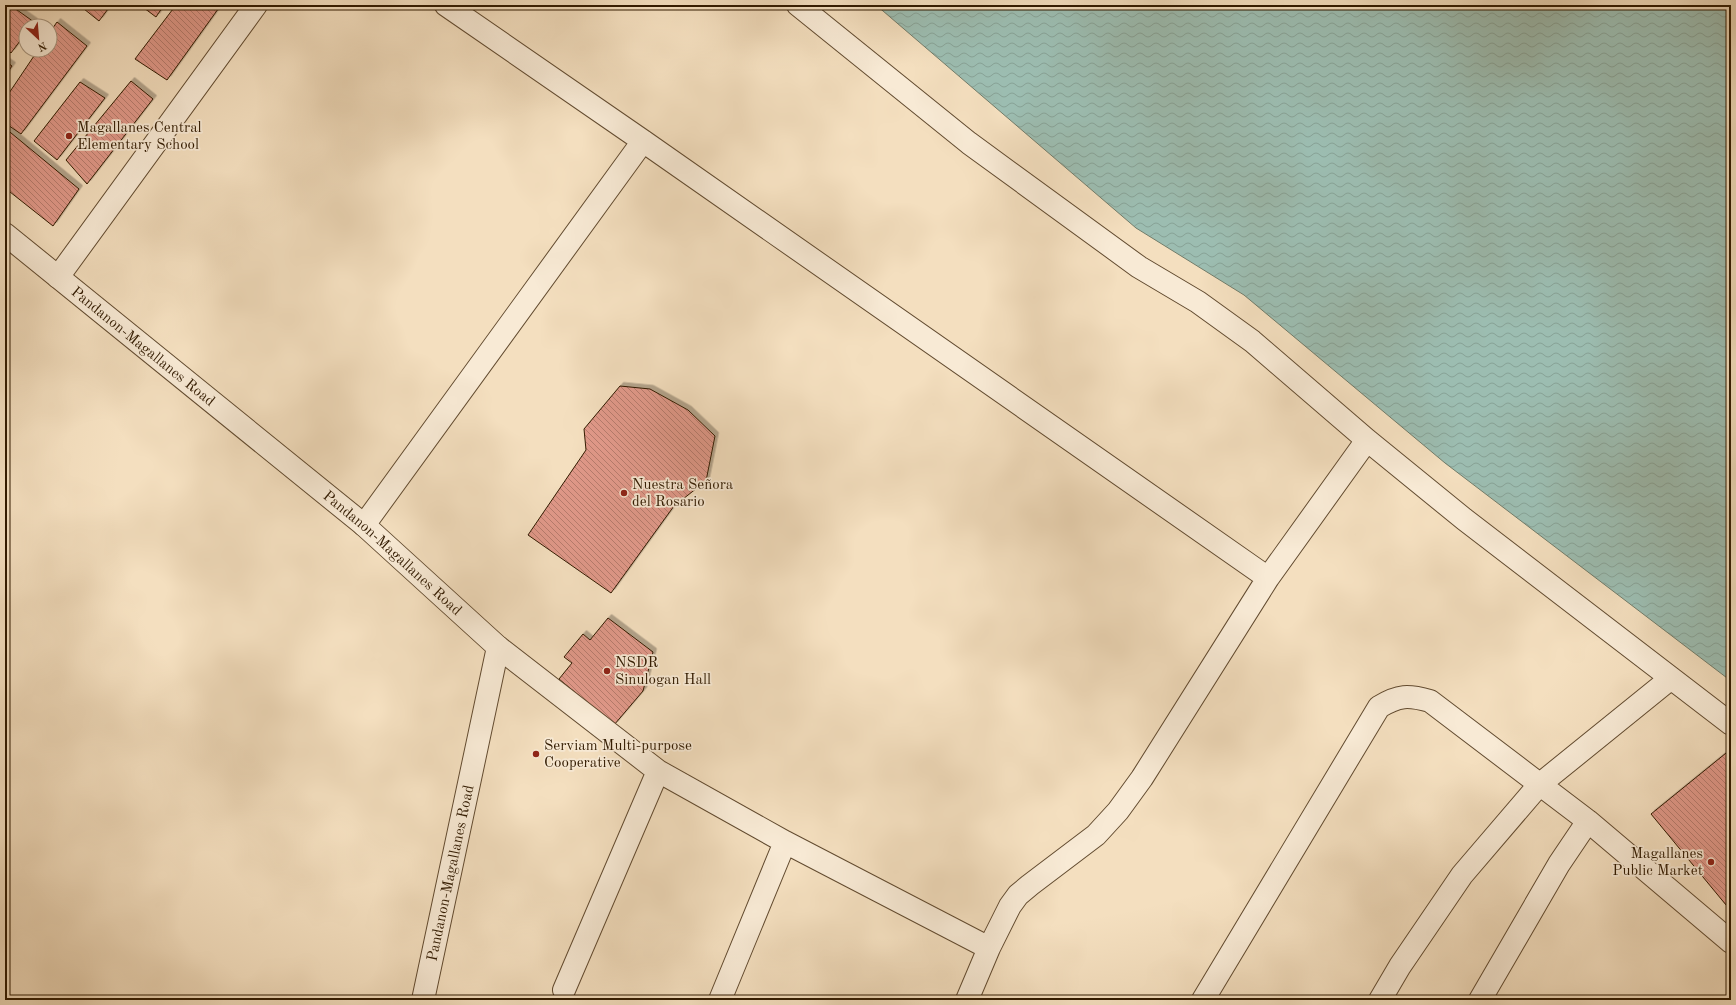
<svg xmlns="http://www.w3.org/2000/svg" width="1736" height="1005" viewBox="0 0 1736 1005" font-family="'Old Standard TT',serif">
<style>
.water{fill:url(#water-waves);stroke:#717c6a}
.building{fill:url(#building-back-hatch);stroke:#311a00;filter:url(#shadow)}
.lines{fill:none;stroke-linecap:round;stroke-linejoin:round}
.minor-casing{stroke:#624b30;stroke-width:24}
.tertiary-casing{stroke:#624b30;stroke-width:24}
.minor{stroke:#f8ead5;stroke-width:22}
.tertiary{stroke:#f8ead5;stroke-width:22}
.poi-dot{fill:#8f2418;stroke:#f8ead5;stroke-width:1.5}
.labels{text-anchor:middle;stroke-width:3.5;stroke-linejoin:round;paint-order:stroke}
.poi-label{font-size:15px;fill:#311a00;stroke:#f8ead5;text-anchor:start}
.street-label{font-size:15px;fill:#311a00;stroke:#f8ead5}
</style>
<defs>
<pattern id="water-waves" width="16" height="10" patternUnits="userSpaceOnUse"><rect width="16" height="10" fill="#9cbdb1"/><path d="M0 5q4-4 8 0t8 0" fill="none" stroke="#87a296"/></pattern>
<pattern id="building-back-hatch" width="6" height="6" patternUnits="userSpaceOnUse"><rect width="6" height="6" fill="#e1998a"/><path d="M-1 5l2 2M0 0l6 6M5-1l2 2" fill="none" stroke="#b77c6e"/></pattern>
<filter id="shadow"><feDropShadow dx="3.5" dy="-3.5" stdDeviation="0" flood-color="#0004"/></filter>
</defs>
<rect width="100%" height="100%" fill="#f4dfbf"/>
<filter id="stains"><feTurbulence type="fractalNoise" baseFrequency=".005" numOctaves="4"/><feColorMatrix values="0 0 0 0 .2 0 0 0 0 .09 0 0 0 0 .02 0 0 0 .5 -.17"/></filter>
<radialGradient id="worn" r=".72"><stop offset=".6" stop-color="#630" stop-opacity="0"/><stop offset="1" stop-color="#630" stop-opacity=".3"/></radialGradient>
<path class="water" d="M876 5H1731V681L1445 463 1244 295 1136 228Z"/>
<path class="building" d="M5 5H10L34 22 31 26H26V33L11 53 5 48Z
M79 5H111L99 21Z
M140 5H164L156 17Z
M176 5H221L167 80 135 59Z
M57 22 87 46 21 134 5 123V99L38 50H50V32Z
M5 61 12 66 5 76Z
M131 81 153 99 87 184 66 160Z
M80 82 105 98 57 160 34 141Z
M5 128 79 189 53 226 5 188Z
M620 386 650 389 688 410 715 436 706 481 674 506 611 593 528 535 586 450 584 429Z
M608 618 653 652 643 691 614 725 559 679 572 663 564 657 583 634 590 640Z
M1731 749V911L1651 814Z"/>
<g class="lines">
<defs>
<path id="minor" d="M446 5 643 141 1268 578
M798 5 969 143 1139 267 1198 302 1252 341 1367 440 1464 519 1731 724
M58 277 256 5
M364 525 643 141
M498 647 658 771 785 842 989 948
M564 990 658 771
M720 1000 785 842
M967 1000 989 948 1010 906 1018 895 1030 885 1096 835 1118 811 1142 778 1268 578 1367 440
M1203 1000 1379 707C1399 695 1408 695 1430 701L1588 821 1731 942
M1380 1000 1400 966 1462 875 1539 785 1670 679
M1480 1000 1559 864 1588 821"/>
<g id="tertiary">
<path id="s1" d="M5 234 364 525 498 647 423 1000"/>
</g>
</defs>
<use href="#minor" class="minor-casing"/>
<use href="#tertiary" class="tertiary-casing"/>
<use href="#minor" class="minor"/>
<use href="#tertiary" class="tertiary"/>
</g>
<g class="poi-dot">
<circle cx="69" cy="136" r="4"/>
<circle cx="624" cy="493" r="4"/>
<circle cx="607" cy="671" r="4"/>
<circle cx="536" cy="754" r="4"/>
<circle cx="1711" cy="862" r="4"/>
</g>
<g class="labels">
<g class="poi-label">
<text x="77" y="132">Magallanes Central<tspan x="77" dy="17">Elementary School</tspan></text>
<text x="632" y="489">Nuestra Señora<tspan x="632" dy="17">del Rosario</tspan></text>
<text x="615" y="667">NSDR<tspan x="615" dy="17">Sinulogan Hall</tspan></text>
<text x="544" y="750">Serviam Multi-purpose<tspan x="544" dy="17">Cooperative</tspan></text>
<text x="1703" y="858" text-anchor="end">Magallanes<tspan x="1703" dy="17">Public Market</tspan></text>
</g>
<g class="street-label">
<text dy="5" stroke="none"><textPath href="#s1" startOffset="178">Pandanon-Magallanes Road</textPath></text>
<text dy="5" stroke="none"><textPath href="#s1" startOffset="502">Pandanon-Magallanes Road</textPath></text>
<text transform="translate(450 873) rotate(-78)" y="5">Pandanon-Magallanes Road</text>
</g>
</g>
<rect width="1736" height="1005" fill="none" stroke="#f4dfbf" stroke-width="20"/>
<rect x="6" y="6" width="1724" height="993" fill="none" stroke="#311a00" stroke-width="2"/>
<rect x="10" y="10" width="1716" height="985" fill="none" stroke="#311a00"/>
<g transform="translate(38 38) rotate(154)"><circle r="19" fill="#f8ead5" stroke="#a89780"/>
<path d="M0-3L7 15L0 10L-7 15Z" fill="#8f2418"/>
<text y="-6" font-size="11" font-weight="bold" text-anchor="middle" fill="#311a00">N</text>
</g>
<rect width="100%" height="100%" filter="url(#stains)"/>
<rect width="100%" height="100%" fill="url(#worn)"/>
</svg>
